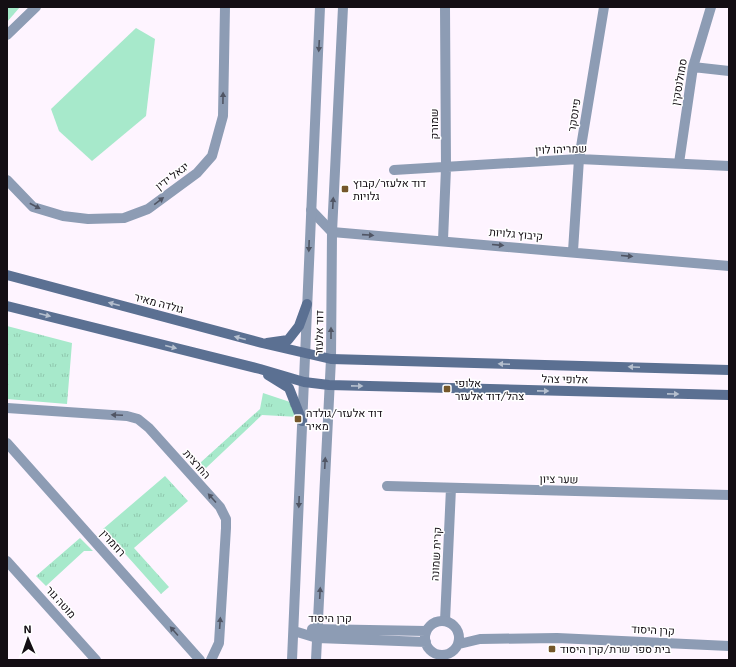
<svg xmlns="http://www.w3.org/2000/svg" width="736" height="667" viewBox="0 0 736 667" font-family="'Exo 2',Heebo,sans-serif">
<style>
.grass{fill:url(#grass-tufts)}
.park{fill:#a7e9cb}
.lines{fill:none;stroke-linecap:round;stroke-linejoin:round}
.minor{stroke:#8d9cb4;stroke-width:10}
.tertiary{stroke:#8d9cb4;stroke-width:10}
.secondary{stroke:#5b7092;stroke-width:10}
.oneway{fill:#505564}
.oneway2{fill:#b5bfce}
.poi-dot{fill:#75572b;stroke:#fff;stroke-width:1.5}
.labels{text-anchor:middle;stroke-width:3;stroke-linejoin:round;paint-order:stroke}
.street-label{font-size:11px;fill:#140e14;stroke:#fff}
.poi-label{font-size:11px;fill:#140e14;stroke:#fff;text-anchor:start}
</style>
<defs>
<pattern id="grass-tufts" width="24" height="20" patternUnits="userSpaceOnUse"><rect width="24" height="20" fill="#a7e9cb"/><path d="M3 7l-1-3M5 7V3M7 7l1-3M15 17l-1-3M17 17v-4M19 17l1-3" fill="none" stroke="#8fc7ad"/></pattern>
</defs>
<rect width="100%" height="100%" fill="#fef4ff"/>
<path class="grass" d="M7 7H20L7 22Z
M7 326 72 343 67 404 7 399Z
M263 393 293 403 299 417 262 415 206 468 200 463 260 409Z
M165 476 188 501 134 548 169 587 161 594 103 529Z
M80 538 93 551H84L46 586 36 576Z"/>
<path class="park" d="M136 28 155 39 146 116 92 161 59 131 51 109Z"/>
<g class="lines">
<path class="minor" d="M7 35 36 7
M693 67 729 71
M679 163 693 67 711 7
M394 170 579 159 729 166
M7 180 33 207 63 216 88 219 124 218 148 209 197 173 212 156 223 116 225 7
M311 210 332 232 729 266
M443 240 446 168 445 7
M573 251 579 159 604 7
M7 408 127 416 138 419 149 428 220 507 226 519V528L219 643 211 660
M7 443 200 660
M387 486 729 495
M7 561 96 660
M445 621 451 488
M443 660V655"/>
<path class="tertiary" d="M425 638a17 17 0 1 1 34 0a17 17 0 1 1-34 0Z
M312 629 426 631
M294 631 317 638 426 642
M459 644 480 639 557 638 729 646
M292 660 320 7
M316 660 331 359 332 232 343 7"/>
<path class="secondary" d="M7 275 262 343 331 359 729 370
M7 306 260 369 304 382 329 385 729 395
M267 343 288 340 299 326 307 304
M268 375 289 388 302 421"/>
</g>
<defs><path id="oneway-solid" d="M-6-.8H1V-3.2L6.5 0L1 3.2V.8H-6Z"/></defs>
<g class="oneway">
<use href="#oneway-solid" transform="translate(319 46) rotate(93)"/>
<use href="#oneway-solid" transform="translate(223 98) rotate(-89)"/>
<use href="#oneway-solid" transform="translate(159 201) rotate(-37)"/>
<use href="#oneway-solid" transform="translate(333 203) rotate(-87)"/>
<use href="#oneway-solid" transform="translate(35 206) rotate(28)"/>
<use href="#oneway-solid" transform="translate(368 235) rotate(4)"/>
<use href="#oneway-solid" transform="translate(498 245) rotate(5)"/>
<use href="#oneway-solid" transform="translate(309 246) rotate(92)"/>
<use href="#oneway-solid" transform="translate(627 256) rotate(5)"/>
<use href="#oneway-solid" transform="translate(331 333) rotate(-90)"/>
<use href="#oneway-solid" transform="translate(117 415) rotate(-177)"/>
<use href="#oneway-solid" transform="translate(325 463) rotate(-87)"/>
<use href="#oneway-solid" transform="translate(212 498) rotate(-132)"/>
<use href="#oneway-solid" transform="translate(299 502) rotate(92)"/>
<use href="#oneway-solid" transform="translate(320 593) rotate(-87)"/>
<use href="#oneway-solid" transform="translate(220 623) rotate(-86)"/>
<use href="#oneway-solid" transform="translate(174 631) rotate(-132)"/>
</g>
<g class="oneway2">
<use href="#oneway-solid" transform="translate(114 304) rotate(-165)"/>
<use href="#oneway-solid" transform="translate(45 315) rotate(14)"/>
<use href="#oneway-solid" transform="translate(240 338) rotate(-165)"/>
<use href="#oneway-solid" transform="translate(171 347) rotate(14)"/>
<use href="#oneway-solid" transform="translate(504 364) rotate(-178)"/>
<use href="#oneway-solid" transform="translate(634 367) rotate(-178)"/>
<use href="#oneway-solid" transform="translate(357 386) rotate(1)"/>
<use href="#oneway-solid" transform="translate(543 391) rotate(1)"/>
<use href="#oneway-solid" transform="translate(673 394) rotate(1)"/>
</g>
<g class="poi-dot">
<rect x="341" y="185" width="8" height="8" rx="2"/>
<rect x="443" y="385" width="8" height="8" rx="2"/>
<rect x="294" y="415" width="8" height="8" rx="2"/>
<rect x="548" y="645" width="8" height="8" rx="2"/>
</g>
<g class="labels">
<g class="street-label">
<text transform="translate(679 82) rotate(-80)" y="4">סמולנסקין</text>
<text transform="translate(574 115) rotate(-81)" y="4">פינסקר</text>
<text transform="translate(434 124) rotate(-90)" y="4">שמורק</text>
<text transform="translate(561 149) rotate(-2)" y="4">שמריהו לוין</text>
<text transform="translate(172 176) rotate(-37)" y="4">יגאל ידין</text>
<text transform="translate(516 234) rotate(5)" y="4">קיבוץ גלויות</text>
<text transform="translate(159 303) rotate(15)" y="4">גולדה מאיר</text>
<text transform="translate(319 333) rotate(-89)" y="4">דוד אלעזר</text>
<text transform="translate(565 379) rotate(1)" y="4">אלופי צהל</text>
<text transform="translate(197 464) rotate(48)" y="4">החרצית</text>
<text transform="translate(559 479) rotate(1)" y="4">שער ציון</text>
<text transform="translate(113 543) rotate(48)" y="4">רוזמרין</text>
<text transform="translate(436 554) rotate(-87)" y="4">קרית שמונה</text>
<text transform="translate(61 602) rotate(48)" y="4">מוטה גור</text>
<text x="330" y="622">קרן היסוד</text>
<text transform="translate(653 630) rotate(3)" y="4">קרן היסוד</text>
</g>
<g class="poi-label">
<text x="353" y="187">דוד אלעזר/קבוץ<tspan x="353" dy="13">גלויות</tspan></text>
<text x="455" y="387">אלופי<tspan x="455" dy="13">צהל/דוד אלעזר</tspan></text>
<text x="306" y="417">דוד אלעזר/גולדה<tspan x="306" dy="13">מאיר</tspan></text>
<text x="560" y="653">בית ספר שרת/קרן היסוד</text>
</g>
</g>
<rect width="736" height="667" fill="none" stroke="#140e14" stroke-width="16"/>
<g transform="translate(28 639) rotate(358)" stroke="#ffffff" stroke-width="3" paint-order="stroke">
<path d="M0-3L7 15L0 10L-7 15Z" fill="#140e14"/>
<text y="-6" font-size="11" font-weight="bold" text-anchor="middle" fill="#140e14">N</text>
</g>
</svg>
